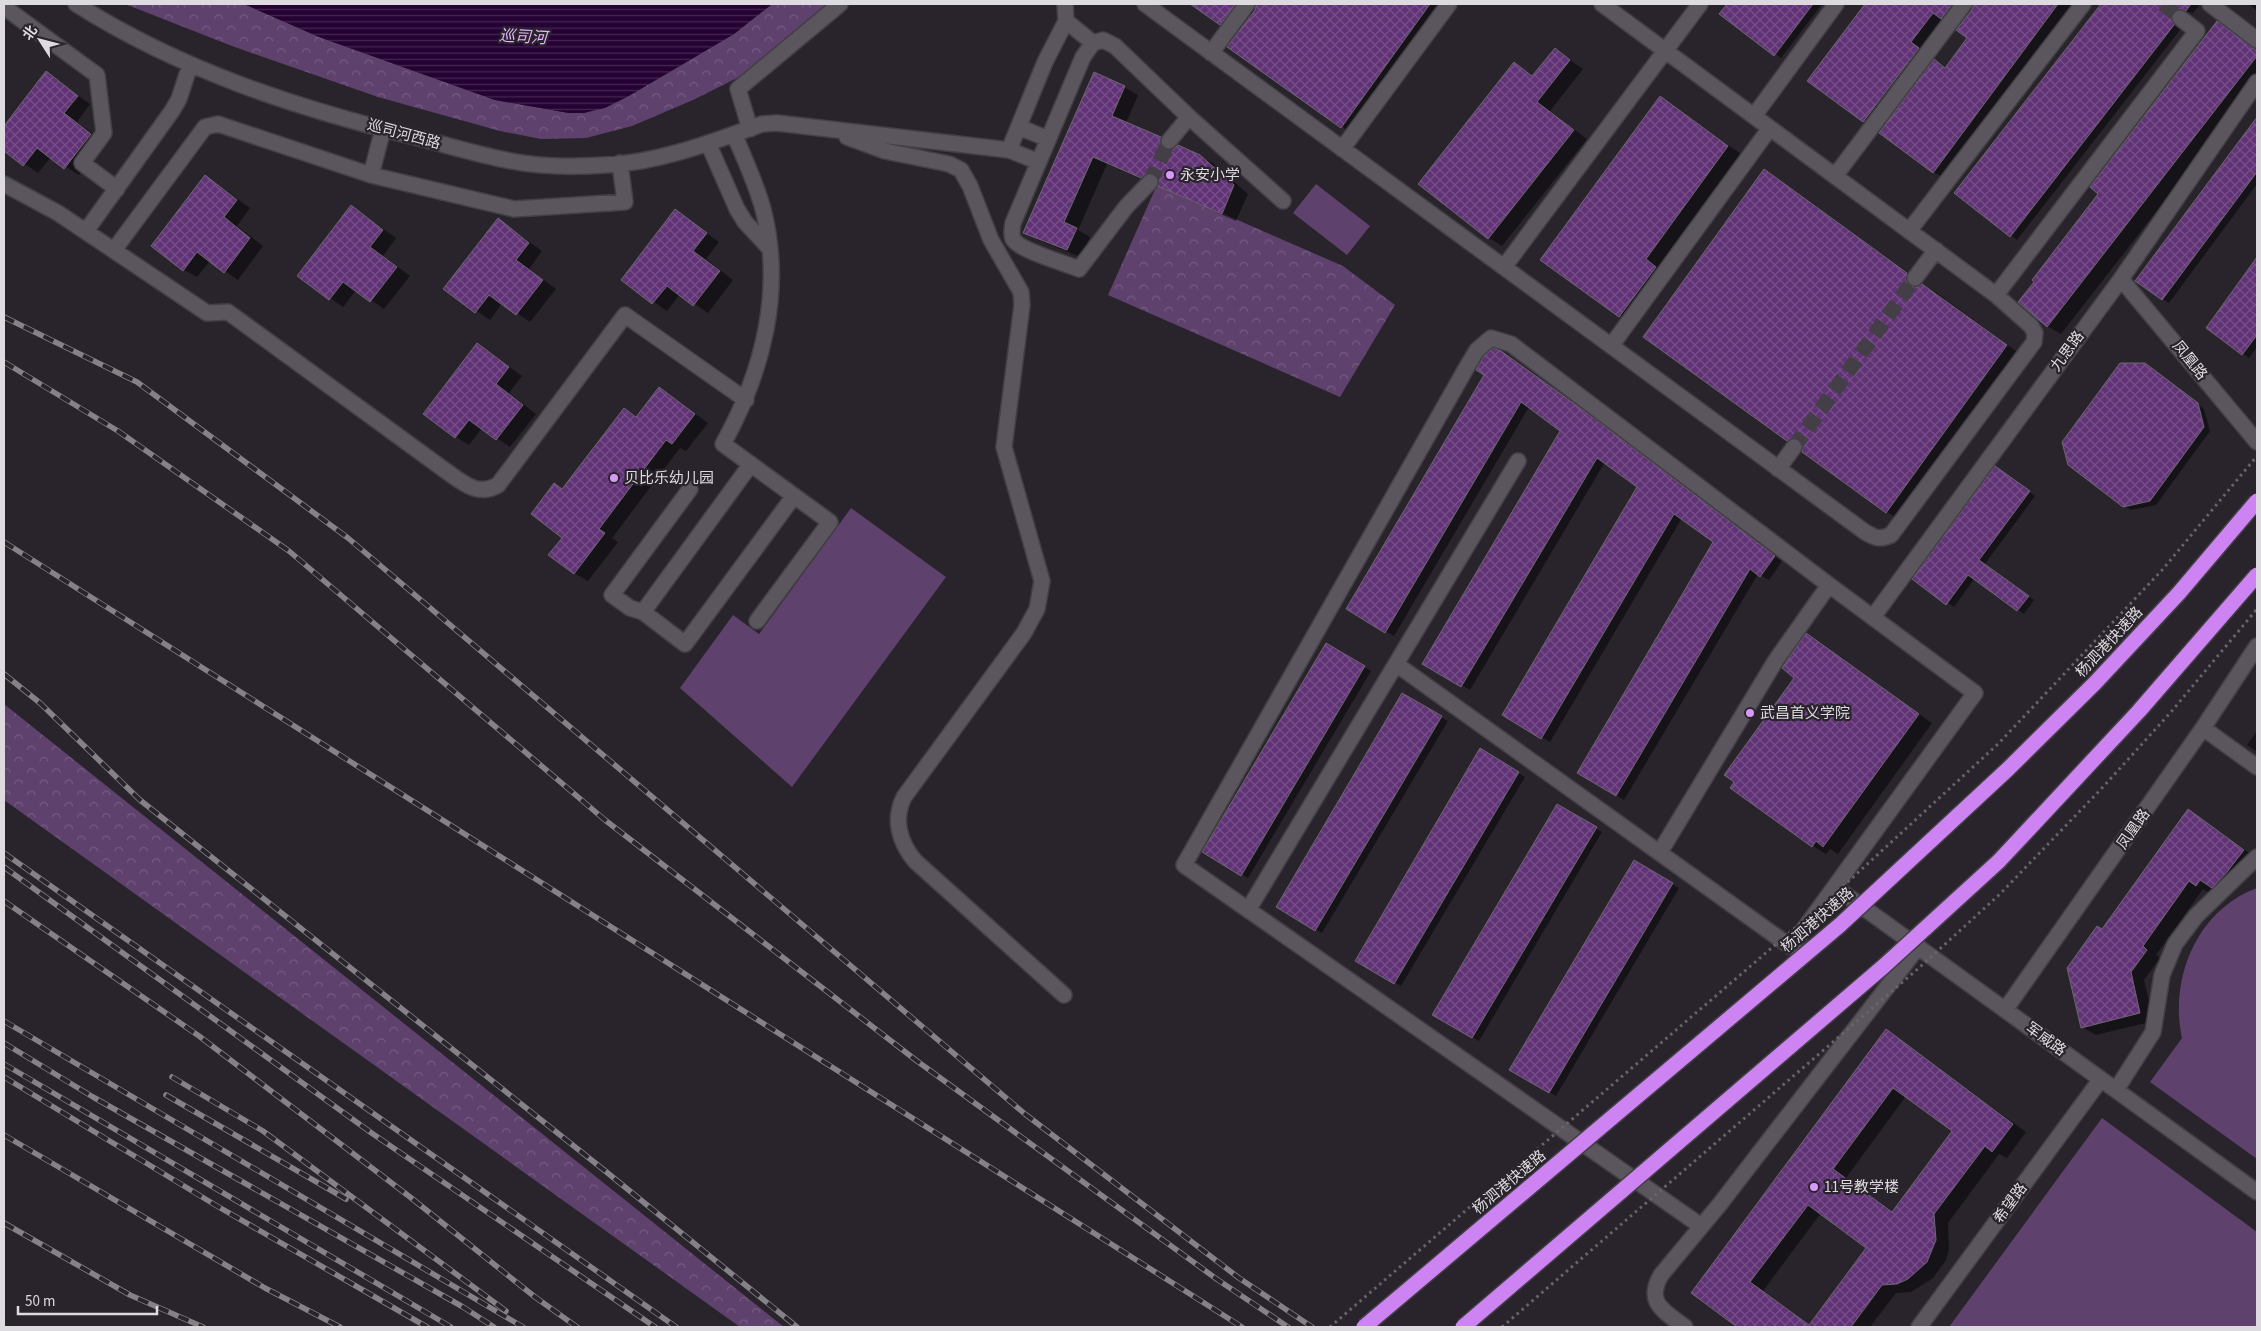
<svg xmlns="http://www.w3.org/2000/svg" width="2261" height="1331" viewBox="0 0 2261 1331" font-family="'Source Sans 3','Noto Sans SC',sans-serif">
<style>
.grass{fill:#5e416d}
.forest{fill:url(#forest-crowns)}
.water{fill:url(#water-rules)}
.shadow{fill:#0007;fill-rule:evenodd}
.building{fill:url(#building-cross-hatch);stroke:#6b666e;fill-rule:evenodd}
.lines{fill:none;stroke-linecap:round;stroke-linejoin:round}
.minor-tunnel{stroke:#443f46;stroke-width:15;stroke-dasharray:15 8;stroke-linecap:butt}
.minor-casing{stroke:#423f45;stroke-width:18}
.minor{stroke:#5b565e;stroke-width:15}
.rail-casing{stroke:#858187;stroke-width:5.5}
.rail{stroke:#29242b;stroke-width:4;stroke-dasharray:11;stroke-linecap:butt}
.highway-bridge-casing{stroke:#423f45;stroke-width:18;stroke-linecap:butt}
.path-bridge{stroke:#68646a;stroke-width:3;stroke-dasharray:2.5 4;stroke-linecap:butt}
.highway-bridge{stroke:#cd83f2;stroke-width:15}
.poi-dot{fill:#d89af8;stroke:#29242b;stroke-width:2}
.labels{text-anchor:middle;stroke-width:4.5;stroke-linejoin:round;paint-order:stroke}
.street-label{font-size:15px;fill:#dedbe0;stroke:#29242b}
.poi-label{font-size:15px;fill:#dedbe0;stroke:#29242b;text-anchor:start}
.water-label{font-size:16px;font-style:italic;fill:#e4b1fe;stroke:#29242b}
</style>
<defs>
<pattern id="forest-crowns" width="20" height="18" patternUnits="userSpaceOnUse" patternTransform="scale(1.25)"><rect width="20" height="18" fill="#5e416d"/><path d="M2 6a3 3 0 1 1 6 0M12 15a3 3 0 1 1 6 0" fill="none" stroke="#755c82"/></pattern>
<pattern id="water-rules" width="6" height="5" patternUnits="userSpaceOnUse" patternTransform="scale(1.25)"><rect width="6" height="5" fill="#250234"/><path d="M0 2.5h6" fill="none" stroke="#442651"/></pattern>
<pattern id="building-cross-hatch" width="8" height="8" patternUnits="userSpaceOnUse" patternTransform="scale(1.25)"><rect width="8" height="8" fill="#613376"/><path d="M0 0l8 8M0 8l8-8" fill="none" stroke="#775089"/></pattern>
</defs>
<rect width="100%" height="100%" fill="#29242b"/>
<path class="grass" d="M1316 184 1370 226 1347 255 1293 213Z
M851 508 946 577 792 787 680 688 733 615 759 634Z
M2257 888V1159L2150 1082 2182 1038C2169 978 2197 910 2257 888Z
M2102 1118 2257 1232V1327H1949Z"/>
<path class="forest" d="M125 4H244L319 37 495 100 569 113H584L627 97 734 34 772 4H829L745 74 693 100 632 126 586 138 541 139 500 131 378 97 232 46Z
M1157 185 1343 266 1395 305 1340 397 1108 295Z
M4 704 784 1327H740L4 800Z"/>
<path class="water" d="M244 4H772L734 34 627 97 605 108 584 113H569L495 100 319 37Z"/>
<path class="shadow" d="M1192 4H1256L1233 31Z
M1258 4H1448L1354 135 1229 46Z
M1728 4H1822L1781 58 1721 14Z
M1867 4H1967L1952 24 1943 19 1921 49 1929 55 1875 127 1809 80Z
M1974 4H2073L1944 178 1933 172 1935 61 1947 68 1969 38 1958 30 1975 6Z
M2103 4H2196L2199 6 2193 13 2188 12 2179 15 2177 22 2180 30 2017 240 1956 193Z
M2249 4H2257V10H2256Z
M2217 23 2257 50V82L2061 334 2047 326 2100 194Z
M1555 50 1583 69 1550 111 1587 139 1502 246 1489 238 1515 64 1534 76Z
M46 73 90 104 77 122 104 142 79 175 51 157 38 173 4 150V128Z
M1124 87 1138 95 1126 123 1160 138 1174 146V150L1200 156 1214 164 1248 194 1236 221 1173 193 1160 185V182L1155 185 1107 164 1078 230 1090 237 1081 257 1038 240 1024 232Z
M1660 98 1741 154 1659 268 1669 275 1634 324 1542 260Z
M2257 116V184L2169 303 2137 281Z
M1764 171 1921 282 1920 287 1923 285 1937 293 2020 354 1900 520 1887 512 1804 447 1787 440Z
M206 177 250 208 237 226 263 246 238 280 210 261 197 277 184 270Z
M352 207 396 238 383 256 410 276 384 309 356 290 343 307 299 276Z
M675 210 719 242 706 259 733 280 708 313 680 294 667 311 622 280Z
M498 220 542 251 529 269 556 289 530 322 502 303 490 320 445 289Z
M2257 260V347L2249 358 2207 328Z
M478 344 522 376 509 393 536 414 510 447 482 428 469 445 456 437Z
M2151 368 2204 409 2210 431 2156 505 2131 510 2124 506Z
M1486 375 1595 420 1782 561 1769 580 1758 574 1624 800 1578 773 1715 542 1682 518 1550 742 1504 715 1639 487 1605 462 1470 690 1424 663 1561 430 1529 407 1394 636 1348 609Z
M660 388 708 423 686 451 680 448 612 538 618 542 588 581 574 573 563 537V490L624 409 638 417Z
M2002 471 2035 496 1985 564 2034 600 2024 614 1975 578 1954 607 1914 579Z
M1807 635 1932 723 1838 854 1830 849 1826 854 1813 846 1796 677Z
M1326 644 1371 671 1248 878 1204 852Z
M1403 695 1448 721 1322 933 1277 907Z
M2257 731V752L2247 745Z
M1481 750 1525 777 1401 986 1357 960Z
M1558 805 1602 832 1479 1041 1434 1014Z
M2188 811 2257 858 2226 895 2214 888 2210 893 2203 889 2156 955 2160 958 2144 980 2154 1021 2096 1035 2082 1027Z
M1634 861 1679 888 1556 1096 1511 1070Z
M1887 1031 2026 1132 2007 1158 1999 1154 1948 1223 1949 1249 1946 1260 1933 1278 1911 1292 1896 1293 1870 1327H1739L1693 1293ZM1906 1096 1953 1131 1893 1212 1846 1178ZM1821 1213 1868 1247 1810 1326 1763 1291Z"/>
<path class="building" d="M1190 4H1236L1220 25Z
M1256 4H1430L1341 128 1227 47 1255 10Z
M1727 4H1813L1774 56 1719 14Z
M1865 4H1952L1941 19 1933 13 1911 42 1919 48 1863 122 1807 81Z
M1973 4H2058L1933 173 1879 133 1934 59 1945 68 1967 38 1956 30 1972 10Z
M2101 4H2191L2186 11 2181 9 2173 12 2171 17 2174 25 2010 237 1954 193Z
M2217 21 2257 51V56L2047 327 2018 302 2034 282 2032 280 2098 194 2090 187Z
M1555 48 1570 60 1537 102 1574 130 1488 239 1418 184 1514 62 1532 76Z
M46 71 78 96 64 113 91 134 64 169 37 148 23 166 4 151V126Z
M1094 72 1125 86 1112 116 1161 137 1160 145 1167 150H1173L1178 145 1200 155 1234 185 1222 214 1158 186 1159 179 1153 173H1147L1141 178 1093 157 1064 222 1077 228 1067 250 1023 233Z
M1660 96 1728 146 1646 259 1656 267 1619 317 1540 260Z
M2257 117V172L2162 300 2135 281Z
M1764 169 1907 273 1906 281 1910 286 1918 287 1922 284 2007 345 1886 513 1802 452 1803 444 1800 440 1794 438 1787 441 1643 337Z
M205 175 237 200 224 217 250 238 224 273 197 252 183 271 151 246Z
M351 205 383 230 370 247 397 267 370 302 343 282 329 300 297 276Z
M675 209 707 233 693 251 720 271 693 306 667 286 652 304 621 280Z
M498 218 529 243 516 260 543 280 516 315 489 295 475 313 443 289Z
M2257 257V335L2242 355 2206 328Z
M477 343 509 367 496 384 523 405 496 440 469 420 455 438 423 414Z
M1493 348 1501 351 1587 413 1775 556 1760 577 1750 569 1616 796 1577 773 1713 542 1674 514 1541 739 1502 715 1637 487 1597 458 1461 687 1422 664 1560 431 1521 402 1385 633 1346 609 1484 375 1476 370 1484 356Z
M2120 363H2145L2198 403 2204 427 2150 501 2123 507 2068 465 2062 442Z
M659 387 695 414 672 444 666 440 599 529 605 533 574 574 548 555 562 538 531 514 554 483 562 489 624 408 636 417Z
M1995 466 2030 491 1979 560 2029 596 2017 611 1968 575 1946 605 1912 579Z
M1806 633 1919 714 1823 847 1816 841 1812 847 1730 788 1734 782 1724 775 1794 678 1782 668Z
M1326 643 1365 666 1241 876 1202 852Z
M1402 693 1442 716 1315 931 1276 907Z
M1480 748 1519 772 1394 984 1355 961Z
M1557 804 1597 827 1472 1038 1432 1015Z
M2188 809 2244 850 2227 872 2212 888 2200 880 2196 886 2189 881 2143 946 2147 950 2131 972 2140 1013 2081 1028 2067 968 2097 926 2102 929Z
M1634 860 1673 883 1549 1093 1509 1070Z
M1886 1029 2013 1124 1992 1152 1985 1146 1934 1214 1936 1240 1927 1262 1908 1279 1897 1284 1882 1285 1851 1327H1737L1691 1293ZM1893 1088 1952 1131 1892 1212 1833 1169ZM1808 1205 1866 1248 1809 1325 1750 1282Z"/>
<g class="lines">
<path class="minor-tunnel" d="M2163 4 2180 18
M1150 182 1169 141
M1794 447 1915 278"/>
<defs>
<path id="minor" d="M76 4C180 70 296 108 415 137 447 145 479 155 511 161 541 167 574 167 605 165 658 163 712 142 762 124L777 123 1009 150 1045 62 1066 21 1065 4
M1145 4 1865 532C1875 538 1880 540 1891 535L2034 342 2035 333 2031 326 1996 295 1602 4
M2210 4 2257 40
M4 7 97 75 104 133 82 163 117 189
M1066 21 1093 43
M1211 53 1247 4
M1754 116 1836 4
M1189 117 1283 201
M1019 127 1048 139
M750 129 738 89 840 4
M734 134C744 158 756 183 763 209 784 290 763 372 723 444L830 522 757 621
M847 137 885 151 949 164 961 170 970 186 991 240 1021 292 1022 305 1004 447 1042 581 1037 609 1024 633 904 797C893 819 899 842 915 861L1064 995
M708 143 737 209 745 222 769 248
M1342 149 1449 4
M1009 150 1039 162
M371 175 383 129
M1835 176 1964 4
M1150 182 1126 207 1079 269C1065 263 1020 251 1013 239 1011 234 1012 228 1013 223L1083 57 1093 43 1103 40 1115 46 1189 117 1169 141
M4 184 58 213 207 313 228 312 446 471C463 483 478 497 498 485L625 315 746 400
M86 231 172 111 179 99 190 65
M1909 231 2083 4
M114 250 205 127 218 124 371 175 514 209 625 202 620 163
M1504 267 1700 4
M1915 278 1936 250
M2121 279 2257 442
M1996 295 2197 31 2180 18
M1611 346 1770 128
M751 464 643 612 685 644 794 496
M1778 469 1794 447
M643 612 630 608 612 595 690 489
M1873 617 2121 279 2257 82
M1396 664 1791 947 1975 693 1829 585 1511 344 1491 338 1477 350 1468 365 1184 865 1701 1226
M2203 728 2257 767
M1660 852 1776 660 1829 585
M1835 887 2257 1192
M1248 910 1518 461
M2005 1010 2203 728 2257 646
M2116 1090 2153 1032 2162 975 2175 944 2196 916 2257 857
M1685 1327C1664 1311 1645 1303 1661 1275L1720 1204 1918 947
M1919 1327 2101 1079"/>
</defs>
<use href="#minor" class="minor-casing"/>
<use href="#minor" class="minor"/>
<defs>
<path id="rail" d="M4 317 137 382 348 538 1025 1114 1239 1278 1312 1327
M4 362 118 431 289 551 605 820 917 1061 1218 1280 1288 1327
M4 542 1242 1327
M4 674 40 703 140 800 604 1170 797 1327
M4 853 676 1327
M4 867 373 1134 655 1327
M4 901 199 1036 410 1197 535 1297 577 1327
M4 1021 523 1327
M4 1043 93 1097 463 1307 494 1327
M4 1064 451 1327
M4 1077 217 1206 427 1327
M172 1077 263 1131 506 1311
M166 1095 346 1199
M4 1135 265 1288 340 1327
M4 1223 130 1295 203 1327"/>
</defs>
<use href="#rail" class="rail-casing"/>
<use href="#rail" class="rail"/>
<defs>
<path id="highway-bridge" d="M1364 1327 1840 925 2008 769 2095 683 2179 593 2257 501
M1463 1327 1884 966 1999 861 2139 711 2257 575"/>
</defs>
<use href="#highway-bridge" class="highway-bridge-casing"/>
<path class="path-bridge" d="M1330 1327 1838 891 1998 744 2163 569 2257 456
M1502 1327 1920 967 2000 894 2103 787 2171 712 2257 609"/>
<use href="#highway-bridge" class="highway-bridge"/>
</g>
<g class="poi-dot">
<circle cx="1170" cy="175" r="5"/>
<circle cx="614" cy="478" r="5"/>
<circle cx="1750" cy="713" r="5"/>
<circle cx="1814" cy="1187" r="5"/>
</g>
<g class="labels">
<g class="street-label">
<text transform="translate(404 134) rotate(15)" y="5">巡司河西路</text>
<text transform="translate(2067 351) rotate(-54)" y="5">九思路</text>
<text transform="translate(2190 360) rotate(51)" y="5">凤凰路</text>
<text transform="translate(2109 642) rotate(-47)" y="5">杨泗港快速路</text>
<text transform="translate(2133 829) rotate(-55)" y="5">凤凰路</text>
<text transform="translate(1817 920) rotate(-41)" y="5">杨泗港快速路</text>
<text transform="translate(2046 1039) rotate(36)" y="5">军威路</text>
<text transform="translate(1509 1182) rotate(-40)" y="5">杨泗港快速路</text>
<text transform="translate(2010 1203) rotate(-54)" y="5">希望路</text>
</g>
<g class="poi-label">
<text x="1180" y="180">永安小学</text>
<text x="624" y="483">贝比乐幼儿园</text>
<text x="1760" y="718">武昌首义学院</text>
<text x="1824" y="1192">11号教学楼</text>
</g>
<g class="water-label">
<text transform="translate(523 36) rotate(3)" y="6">巡司河</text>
</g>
</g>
<rect width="2261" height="1331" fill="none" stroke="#dedbe0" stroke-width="10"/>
<g transform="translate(40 40) rotate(306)" stroke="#29242b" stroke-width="4" paint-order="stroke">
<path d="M0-4L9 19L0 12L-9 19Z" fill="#dedbe0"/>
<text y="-8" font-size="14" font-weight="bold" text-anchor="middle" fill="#dedbe0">北</text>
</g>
<path d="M18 1306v8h139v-8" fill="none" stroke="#dedbe0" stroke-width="2.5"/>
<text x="25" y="1306" font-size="15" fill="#dedbe0" stroke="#29242b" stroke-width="4" paint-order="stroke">50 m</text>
</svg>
